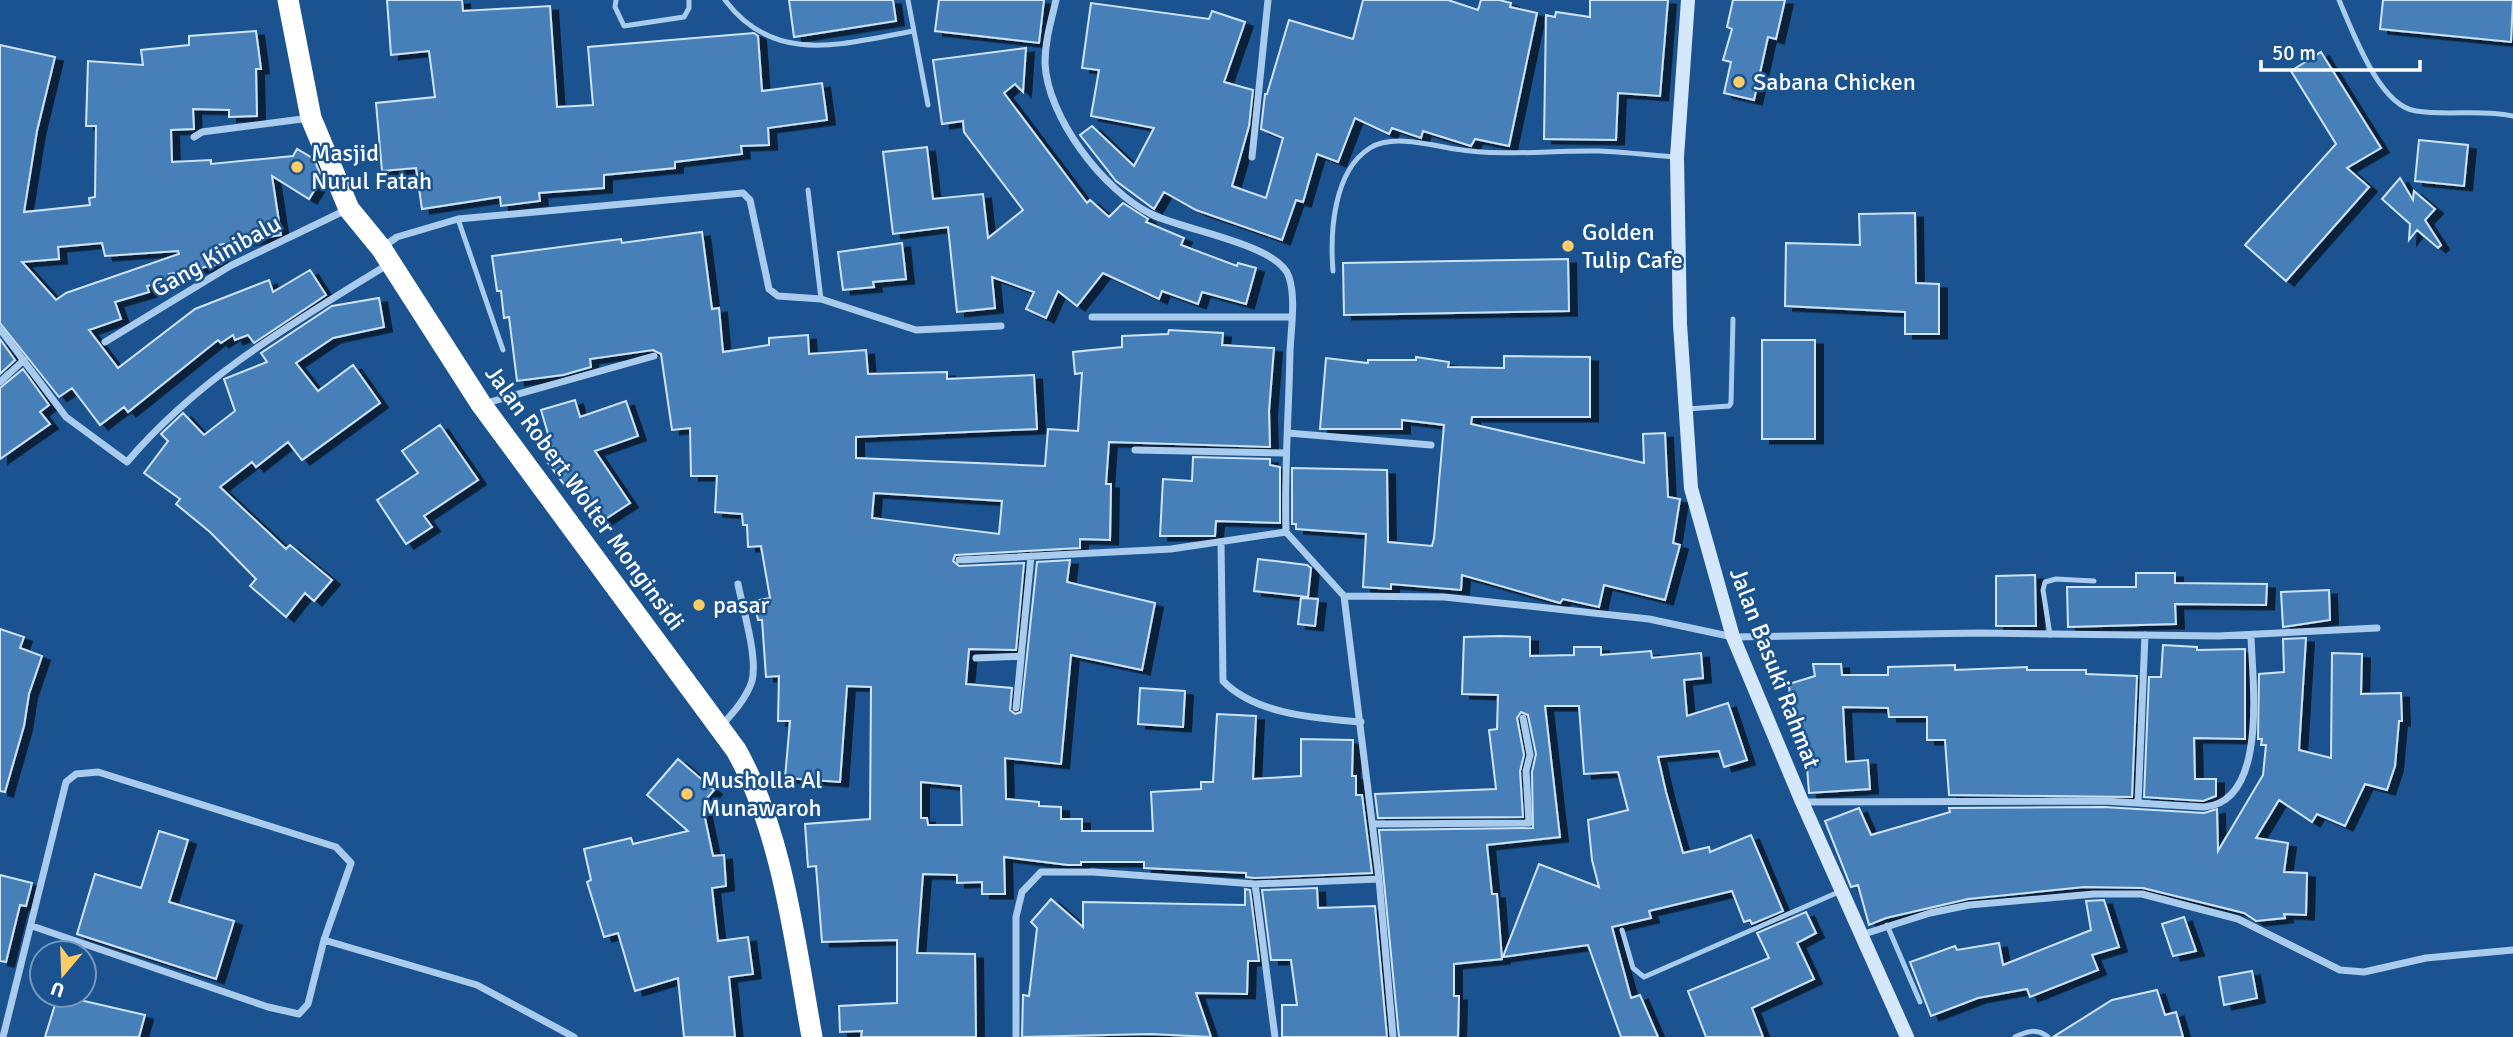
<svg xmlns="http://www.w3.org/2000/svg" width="2513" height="1037" viewBox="0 0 2513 1037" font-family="Signika,sans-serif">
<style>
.building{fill:#477fb8;stroke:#cee4fa;stroke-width:2;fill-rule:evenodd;filter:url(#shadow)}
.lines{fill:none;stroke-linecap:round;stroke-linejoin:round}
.lane{stroke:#a8cbee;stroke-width:5}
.street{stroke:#a8cbee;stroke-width:7}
.secondary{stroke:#d5e7fa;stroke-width:14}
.highway{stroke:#fff;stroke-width:21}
.poi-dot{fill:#ffcb65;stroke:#1a538f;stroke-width:2.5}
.labels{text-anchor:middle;stroke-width:5;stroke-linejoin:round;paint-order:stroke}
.poi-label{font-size:24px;fill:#fff;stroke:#1a538f;text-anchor:start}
.street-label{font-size:24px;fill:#fff;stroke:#1a538f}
</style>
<defs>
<filter id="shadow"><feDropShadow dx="8" dy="4.5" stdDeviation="0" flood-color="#0009"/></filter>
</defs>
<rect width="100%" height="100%" fill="#1a538f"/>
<path class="building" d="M387 0H462L463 11 550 6 557 107 593 105 588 47 754 33 758 36 762 91 822 83 827 120 768 128 769 145 741 146 742 154 675 162V168L604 175V188L539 193 540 201 501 206 500 197 422 209 416 168 382 171 376 103 435 97 429 51 391 55Z
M789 0H893L896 21 794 37Z
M939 0H1044L1039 43 935 31Z
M1363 0H1448L1478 10 1481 0H1499L1511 3 1510 7 1537 13 1509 146 1475 139 1471 146 1423 131 1421 138 1392 128 1389 134 1355 118 1338 162 1317 154 1303 202 1296 200 1282 240 1196 210 1164 192 1154 209 1116 181 1080 135 1092 126 1134 166 1154 128 1091 116 1099 70 1082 68 1091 3 1209 19 1212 11 1245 22 1224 82 1253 90 1249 126 1232 186 1266 198 1283 138 1261 129 1265 94H1267L1289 20 1353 39Z
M1590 0H1668L1660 96 1618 93 1616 140 1544 139 1546 15 1555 17 1556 12 1590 17Z
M1733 0H1785L1776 39 1768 37 1754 100 1724 93 1731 62 1723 60 1732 29 1727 27Z
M2383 0H2513L2511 42 2380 29Z
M256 31 261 69H256L257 116 229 117V110L193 109 194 129 171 130 172 162 211 160V164L293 156 297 149 314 159 322 178 309 199 272 176 281 235 218 245 221 264 169 274 171 280 147 286 149 292 115 302 121 319 89 330 118 368 195 309 269 280 273 292 310 270 326 295 254 343 248 335 235 340 233 335 221 343 218 340 128 412 124 407 100 425 72 388 59 397 0 323V45L55 57 37 131 24 212 90 205 89 198 95 197 96 126H86L88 61 143 65 141 50 189 45V36ZM102 243 105 256 178 251 179 254 66 293 56 300 22 262 59 259 58 247Z
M1026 48 1023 92 1015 84 1004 93 1087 203 1090 200 1109 217 1123 203 1148 219 1146 222 1184 238 1181 245 1237 266 1238 263 1256 268 1246 304 1202 292 1198 304 1162 291 1159 299 1103 273 1077 306 1058 291 1046 318 1026 309 1034 292 992 277 995 308 957 312 948 227 893 234 883 152 927 147 933 199 983 194 988 238 1023 210 964 132 963 121 942 124 933 60Z
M2321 52 2381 148 2347 168 2369 187 2286 281 2245 245 2336 144 2291 71Z
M2419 140 2468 145 2464 186 2415 181Z
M2400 178 2413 200 2414 191 2435 209 2425 220 2441 245 2438 248 2417 230 2409 240 2410 224 2382 199Z
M1915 213 1916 283 1939 284V334H1905V312L1785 306 1786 243 1860 245 1859 214Z
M702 232 712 309 719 308 723 352 769 345V338L808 335 809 354 866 350 868 374 947 372V379L1034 375 1037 429 856 437V458L1045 466 1048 429 1078 431 1082 373 1075 374 1073 352 1122 347V336L1168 334 1169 330 1223 333 1222 345 1274 348 1269 411 1270 447 1109 442 1106 484H1111L1110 540 1080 539V548L955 555 953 561 959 566 1024 563 1016 650 969 649 966 684 1012 688 1010 710 1015 714 1021 712 1037 562 1070 560 1067 582 1155 603 1142 670 1071 655 1061 764 1005 758 1006 799 1039 802V806L1061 807V819H1082V831H1153L1151 792 1201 789V782H1213L1217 714 1256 716 1253 779 1301 776V739L1353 740 1352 776H1356V795H1362L1372 873 1255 878 1246 877V873L1144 868V862H1081V865H1068L1004 857 1005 894H982V882L957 883V875L923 874 917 953 975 954 976 1037H861L862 1031 840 1032 839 1006 897 1003V940L822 942 816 866 808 867 805 824 870 819 871 687 847 686 840 782 785 778 790 721H778L779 676 766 677 762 620H758L754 601 770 598 761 546 748 547 747 525H743L742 514 715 512 717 476H691L690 428 672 430 661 354 653 350 590 359 591 367 563 375 517 381 509 317 504 318 501 291H497L492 256 621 239 622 243ZM874 493 1002 501 999 534 872 518ZM921 782 961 786 962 825H928L927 818H921Z
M902 243 906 279 873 282 874 287 843 290 838 252Z
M1568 259 1569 311 1344 315 1343 263Z
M379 298 384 327 333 338 296 363 318 391 353 365 380 403 302 460 288 442 256 467 252 462 220 487 286 549 290 545 332 580 314 601 305 593 286 617 250 586 256 579 210 532 176 504 180 499 144 473 168 441 161 434 183 413 204 435 235 411 224 379 267 362 261 353 332 306Z
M0 339 15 360 0 374Z
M1762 340H1815V439H1762Z
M1504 356 1590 357V417H1472L1471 424 1644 463 1643 434 1665 433 1668 497 1680 499 1673 543 1680 545 1665 600 1604 585 1599 607 1563 599 1560 603 1462 575 1461 590 1391 584V589L1363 587 1366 534 1296 529V524H1292V468L1387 470 1388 542 1432 546 1434 538 1444 425 1402 420V429H1320L1326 358 1368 363V360H1416V357L1449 362 1448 367 1504 368Z
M23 369 49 405 40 412 50 424 0 459V388Z
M575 400 580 417 626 401 638 436 595 451 630 503 601 522 573 481 566 487 548 463 555 458 541 410Z
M440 425 478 480 424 516 432 527 406 544 377 500 418 473 402 451Z
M1193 457 1270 459V465L1280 467V523L1216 521 1215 536H1160L1163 479 1192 481Z
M1258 559 1307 565 1311 568 1308 597 1254 591Z
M2136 573H2175V583L2267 584 2266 605 2175 604 2176 624 2068 627 2067 587H2136Z
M2035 575 2036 626H1996V576Z
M2329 590 2330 620 2283 627 2281 592Z
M1301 598 1318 599 1315 626 1298 624Z
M0 629 24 637 20 648 42 656 29 694 24 726 5 792 0 791Z
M1500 636 1530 637V656L1574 655V647H1601V655L1651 651 1652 658 1701 653 1703 678 1684 680 1687 716 1728 703 1747 760 1724 767 1719 751 1658 757 1666 792 1683 853 1709 847 1710 852 1751 835 1783 911 1752 924 1750 920 1744 922 1732 891 1649 911 1651 918 1612 927 1631 998 1640 995 1658 1037H1621L1588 945 1503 957 1539 864 1599 887 1592 860 1588 820 1628 810 1618 772 1584 774 1579 706H1545L1560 837 1487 845 1492 894H1497L1502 959 1454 964V996H1459L1458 1037H1399L1379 830 1533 828 1532 772 1536 754 1528 715 1521 712 1517 718 1524 755 1520 771 1523 817 1378 818 1375 794 1496 789 1489 730 1497 729 1498 695 1462 694 1464 637Z
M2306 638 2299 750 2331 758 2332 653 2362 654 2361 694 2401 693 2402 721H2399L2395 766 2387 790 2365 784 2345 826 2317 814 2312 822 2279 800 2256 838 2288 843 2284 872 2307 873 2306 915 2284 914 2285 918 2256 921 2244 913 2143 888 2084 887 1968 899 1886 918 1869 925 1858 885 1851 887 1825 821 1859 808 1871 835 1950 812 1949 808 2104 807 2204 813 2217 809 2218 851 2263 775 2266 745H2261L2262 739H2258L2259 674 2284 672 2283 639Z
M2163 645 2197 647V650L2245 649V739L2194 738 2195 779H2216V796L2203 801 2144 797 2149 677H2161Z
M1813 664H1841L1842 675H1888V667L1955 665V670L2027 667V670H2086V674L2137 676 2132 797 1949 795 1945 740H1927V717H1889L1888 708 1843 707 1846 762 1868 760 1870 789 1809 793 1805 741H1796L1794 699H1790L1789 684 1815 676Z
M1140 688 1185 691 1183 727 1138 724Z
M678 759 714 790 702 804 713 856 724 855 726 886 712 888 718 941 748 937 753 974 729 977 735 1037H684L678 978 635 991 618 933 604 937 587 882 591 880 584 849 631 838 633 844 688 831 647 795Z
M159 831 188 840 169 902 234 921 216 979 77 934 95 874 141 888Z
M0 875 32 883 26 906 20 905 6 962 0 961Z
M1317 888 1318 908 1375 906 1387 1037H1282V1005H1297L1291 960H1271L1262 890Z
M1245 889 1250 890 1259 961H1248L1247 994 1196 993 1211 1037 1150 1034 1022 1037 1023 995 1029 996 1037 928 1031 922 1051 899 1083 927V902L1245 905Z
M2104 900 2119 947 2092 955 2098 970 2030 997 2027 989 1978 998 1931 1016 1910 962 1955 946 1957 950 1999 943 2003 965 2091 930 2086 901Z
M1806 912 1816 933 1797 943 1814 979 1752 1008 1763 1037H1706L1688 991 1769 958 1757 933Z
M2184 917 2196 951 2173 956 2162 924Z
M2252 971 2257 998 2224 1005 2219 977Z
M2157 990 2165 1015 2176 1012 2183 1037H2053L2112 1000Z
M58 995 145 1015 139 1037H45Z"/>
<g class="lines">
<path class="lane" d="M616 0 615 7 624 26 684 17 689 8V0
M725 0C775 67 844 43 914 31
M908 0 928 105
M2339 0C2353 32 2379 106 2416 111 2448 116 2480 109 2513 116
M808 190 821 299
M458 219 503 350
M1333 271C1330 233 1333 171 1370 148 1392 134 1431 145 1455 149 1506 157 1548 150 1599 151 1624 152 1649 155 1674 157
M1687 409 1729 406 1731 403 1733 319
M2050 635 2043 590 2045 582 2056 579 2094 581
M1887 925 1920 1002
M1622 930 1633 968 1644 977 1841 891
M2015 1037C2027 1031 2037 1028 2048 1037"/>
<path class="street" d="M1056 0C1051 21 1045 41 1045 63 1047 117 1104 191 1151 214 1182 230 1279 244 1289 277 1296 298 1291 329 1290 351 1289 411 1284 472 1286 532L1344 596 1379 879 1393 1037
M194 137 202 132 310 118
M1252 157 1268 0
M384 246 397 237 458 219 743 193 750 200 769 289 778 296 821 299 916 330 1001 326
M1092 317H1291
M0 329 66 417 127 462C199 377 293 323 387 265
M105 342 230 266 348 209
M0 382 24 360
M483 404 654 356
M1288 433 1431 445
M1135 450 1286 453
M1221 542 1223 681C1256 715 1317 718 1361 722
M959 560 1171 549 1286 532
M1344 596 1444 597 1649 619 1733 637 1980 633 2219 636 2377 628
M976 658 1021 656
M1016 708 1031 556
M721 726C733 713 746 699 752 681 758 657 743 610 738 584
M1803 802 2104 801 2204 807C2269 802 2252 679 2251 635
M2138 803 2145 635
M1373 824 1529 823 1526 771 1530 755 1523 718
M1255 884 1275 1037
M1861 935 1930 913 1969 905 2094 894H2142L2238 919 2340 970 2364 972 2426 958 2513 950
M324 940 477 985 574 1037
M3 1037 66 782 76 774 98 772 336 847 351 863 324 940 308 1004 299 1014 268 1007 32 926
M1016 1037V917L1022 892 1041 872H1093L1255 884 1379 879"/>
<path class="secondary" d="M1688 0 1677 157 1680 324 1691 488 1733 637 1802 802 1907 1037"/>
<path class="highway" d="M288 0 311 118 349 209 381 248 481 404 736 750C783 833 795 944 812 1037"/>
</g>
<g class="poi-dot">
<circle cx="1739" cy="82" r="7"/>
<circle cx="297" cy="167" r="7"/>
<circle cx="1568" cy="246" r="7"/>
<circle cx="699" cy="605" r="7"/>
<circle cx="687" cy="794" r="7"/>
</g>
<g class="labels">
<g class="poi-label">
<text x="1753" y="90">Sabana Chicken</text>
<text x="311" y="161">Masjid<tspan x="311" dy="28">Nurul Fatah</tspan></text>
<text x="1582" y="240">Golden<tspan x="1582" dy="28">Tulip Cafe</tspan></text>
<text x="713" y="613">pasar</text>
<text x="701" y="788">Musholla Al<tspan x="701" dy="28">Munawaroh</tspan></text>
</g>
<g class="street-label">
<text transform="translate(216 256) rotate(-29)" y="8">Gang Kinibalu</text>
<text transform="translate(585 498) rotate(54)" y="8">Jalan Robert Wolter Monginsidi</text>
<text transform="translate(1775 668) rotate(69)" y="8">Jalan Basuki Rahmat</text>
</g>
</g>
<g transform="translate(63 974) rotate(199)"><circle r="33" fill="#1a538f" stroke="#7698bc" stroke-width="2"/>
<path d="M0-5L12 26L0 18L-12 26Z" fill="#ffcb65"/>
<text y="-10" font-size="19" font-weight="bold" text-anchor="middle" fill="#ffffff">U</text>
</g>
<path d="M2261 60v10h159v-10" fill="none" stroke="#ffffff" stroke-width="3.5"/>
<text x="2272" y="60" font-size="21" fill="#ffffff" stroke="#1a538f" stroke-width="5" paint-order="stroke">50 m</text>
</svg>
